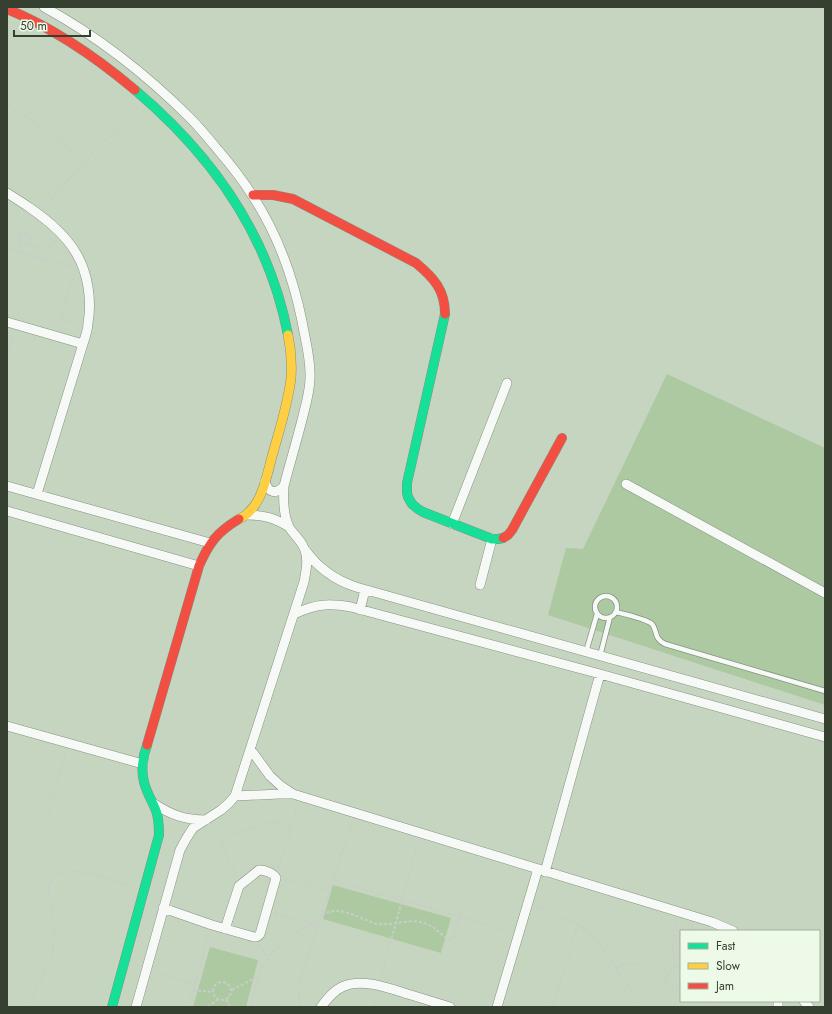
<svg xmlns="http://www.w3.org/2000/svg" width="832" height="1014" viewBox="0 0 832 1014" font-family="Jost,sans-serif">
<style>
.green{fill:#acc9a1}
.lines{fill:none;stroke-linecap:round;stroke-linejoin:round}
.lane-casing{stroke:#869181;stroke-width:6}
.street-casing{stroke:#869181;stroke-width:10}
.fast-casing{stroke:#869181;stroke-width:10}
.slow-casing{stroke:#869181;stroke-width:10}
.jam-casing{stroke:#869181;stroke-width:10}
.path{stroke:#c9cdc7;stroke-width:2;stroke-dasharray:3 2;stroke-linecap:butt}
.lane{stroke:#f6f9f6;stroke-width:4.5}
.street{stroke:#f6f9f6;stroke-width:9}
.fast{stroke:#16e098;stroke-width:9}
.slow{stroke:#ffcf43;stroke-width:9}
.jam{stroke:#f24e42;stroke-width:9}
</style>
<rect width="100%" height="100%" fill="#c6d5c0"/>
<path class="green" d="M667 374 825 448V705L548 615 566 548 583 549Z
M333 885 451 918 441 953 323 919Z
M210 947 258 960 246 1007H193Z"/>
<g class="lines">
<defs>
<path id="lane" d="M595 607a11 11 0 1 1 22 0a11 11 0 1 1-22 0Z
M616 612C624 614 646 619 652 624 658 631 653 638 665 644L825 691
M586 652 597 614
M600 656 610 617"/>
<path id="street" d="M44 7C97 36 147 75 190 118 200 128 209 139 218 150 230 164 242 179 252 195 277 233 293 277 302 321 305 339 311 359 310 378 310 390 306 404 303 416 297 440 290 463 284 486 283 500 283 514 289 527 293 534 301 540 304 548 309 558 306 571 304 582L235 796 229 803 221 810 193 828 186 839 180 850 136 1007
M7 193C15 198 23 203 30 208 46 219 66 236 76 253 88 273 92 300 88 323 88 330 85 337 83 344L37 494
M7 322 83 344
M265 481C268 493 276 495 284 486
M626 484 825 593
M7 486 210 543
M7 511 199 566
M247 515C264 515 275 518 289 527
M452 524 507 383
M306 551C319 569 335 580 356 587L825 719
M480 585 492 539
M360 610 365 590
M294 614C316 604 328 603 351 607L600 674 825 737
M7 726 143 764
M251 750 270 776 281 786 293 794
M235 796 279 794H293L712 922 733 931
M153 803C171 815 185 820 206 820
M545 872 600 674
M163 908 212 925 254 937C257 937 259 936 260 934L276 878C274 873 264 870 259 870L239 886 225 929
M778 1001V1007
M804 1001 809 1007
M321 1007C327 999 334 990 344 986 364 978 391 989 411 995 424 999 437 1003 450 1007
M497 1007 538 869"/>
<path id="fast" d="M135 90C212 155 269 235 288 335
M445 314 407 483V493L408 497 412 504 418 509 423 512 492 539H498L503 538
M112 1007 159 835C159 826 159 816 155 808 151 799 146 791 144 782 141 770 143 756 147 745"/>
<path id="slow" d="M239 519C246 516 250 512 255 505 265 490 268 470 273 453 280 428 288 404 291 378 292 364 291 349 288 335"/>
<path id="jam" d="M7 9C54 28 97 58 135 90
M253 195H273L293 199 416 263C434 278 445 290 445 314
M503 538 508 535 512 530 562 438
M147 745 199 566C209 543 217 532 239 519"/>
</defs>
<use href="#lane" class="lane-casing"/>
<use href="#street" class="street-casing"/>
<use href="#fast" class="fast-casing"/>
<use href="#slow" class="slow-casing"/>
<use href="#jam" class="jam-casing"/>
<path class="path" d="M7 104 36 123 85 161
M44 207 85 161 138 107
M7 228C13 229 17 229 21 235
M26 234 30 238V243L25 246 20 245 18 239 21 235Z
M30 243C41 252 46 248 58 242
M7 249 73 267
M75 273 61 317C62 323 68 322 72 322L79 314
M7 358 14 334
M48 814 66 752
M278 868 298 805
M236 876 220 840 270 821 291 825
M285 879 329 891
M333 880 510 931
M536 907 578 924 589 933 600 944 609 956 616 969 642 1007
M275 913 318 925
M322 915C337 906 351 914 366 920 369 921 374 924 377 924 393 926 409 918 424 923 435 926 440 934 449 940L454 937 460 917
M691 931 693 924
M674 935 681 937
M259 945 268 959
M675 967C672 951 672 936 676 921
M681 967C663 966 662 990 681 991
M617 968C626 962 638 961 646 970 654 977 654 985 667 981
M155 973 195 984
M381 977 418 842
M213 991a9 9 0 1 1 18 0a9 9 0 1 1-18 0Z
M193 990 213 992
M232 990 259 976
M226 1000 228 1002 230 1007
M712 1001 715 1007
M31 1007C33 998 36 989 40 981 45 971 51 961 53 950 54 936 54 921 52 907 51 900 48 894 48 887 49 883 52 879 55 877 71 866 88 873 104 878 114 881 124 884 134 887
M188 1007 209 934
M208 1007 218 999
M251 1007C254 994 257 980 262 968 272 949 294 932 313 923
M304 1007 301 1006C298 997 298 991 300 982L352 821
M373 1007 376 995
M552 1007 578 924
M717 1007 721 1001"/>
<use href="#lane" class="lane"/>
<use href="#street" class="street"/>
<use href="#fast" class="fast"/>
<use href="#slow" class="slow"/>
<use href="#jam" class="jam"/>
</g>
<rect width="832" height="1014" fill="none" stroke="#354031" stroke-width="16"/>
<rect x="680" y="930" width="140" height="72" fill="#ecfae7" stroke="#a3b09e"/>
<rect x="688" y="943" width="20" height="6" fill="#16e098" stroke="#a3b09e"/>
<text x="716" y="950" font-size="12" fill="#354031">Fast</text>
<rect x="688" y="963" width="20" height="6" fill="#ffcf43" stroke="#a3b09e"/>
<text x="716" y="970" font-size="12" fill="#354031">Slow</text>
<rect x="688" y="983" width="20" height="6" fill="#f24e42" stroke="#a3b09e"/>
<text x="716" y="990" font-size="12" fill="#354031">Jam</text>
<path d="M14 30v6h76v-6" fill="none" stroke="#354031" stroke-width="2"/>
<text x="20" y="30" font-size="12" fill="#354031" stroke="#ecfae7" stroke-width="3" paint-order="stroke">50 m</text>
</svg>
